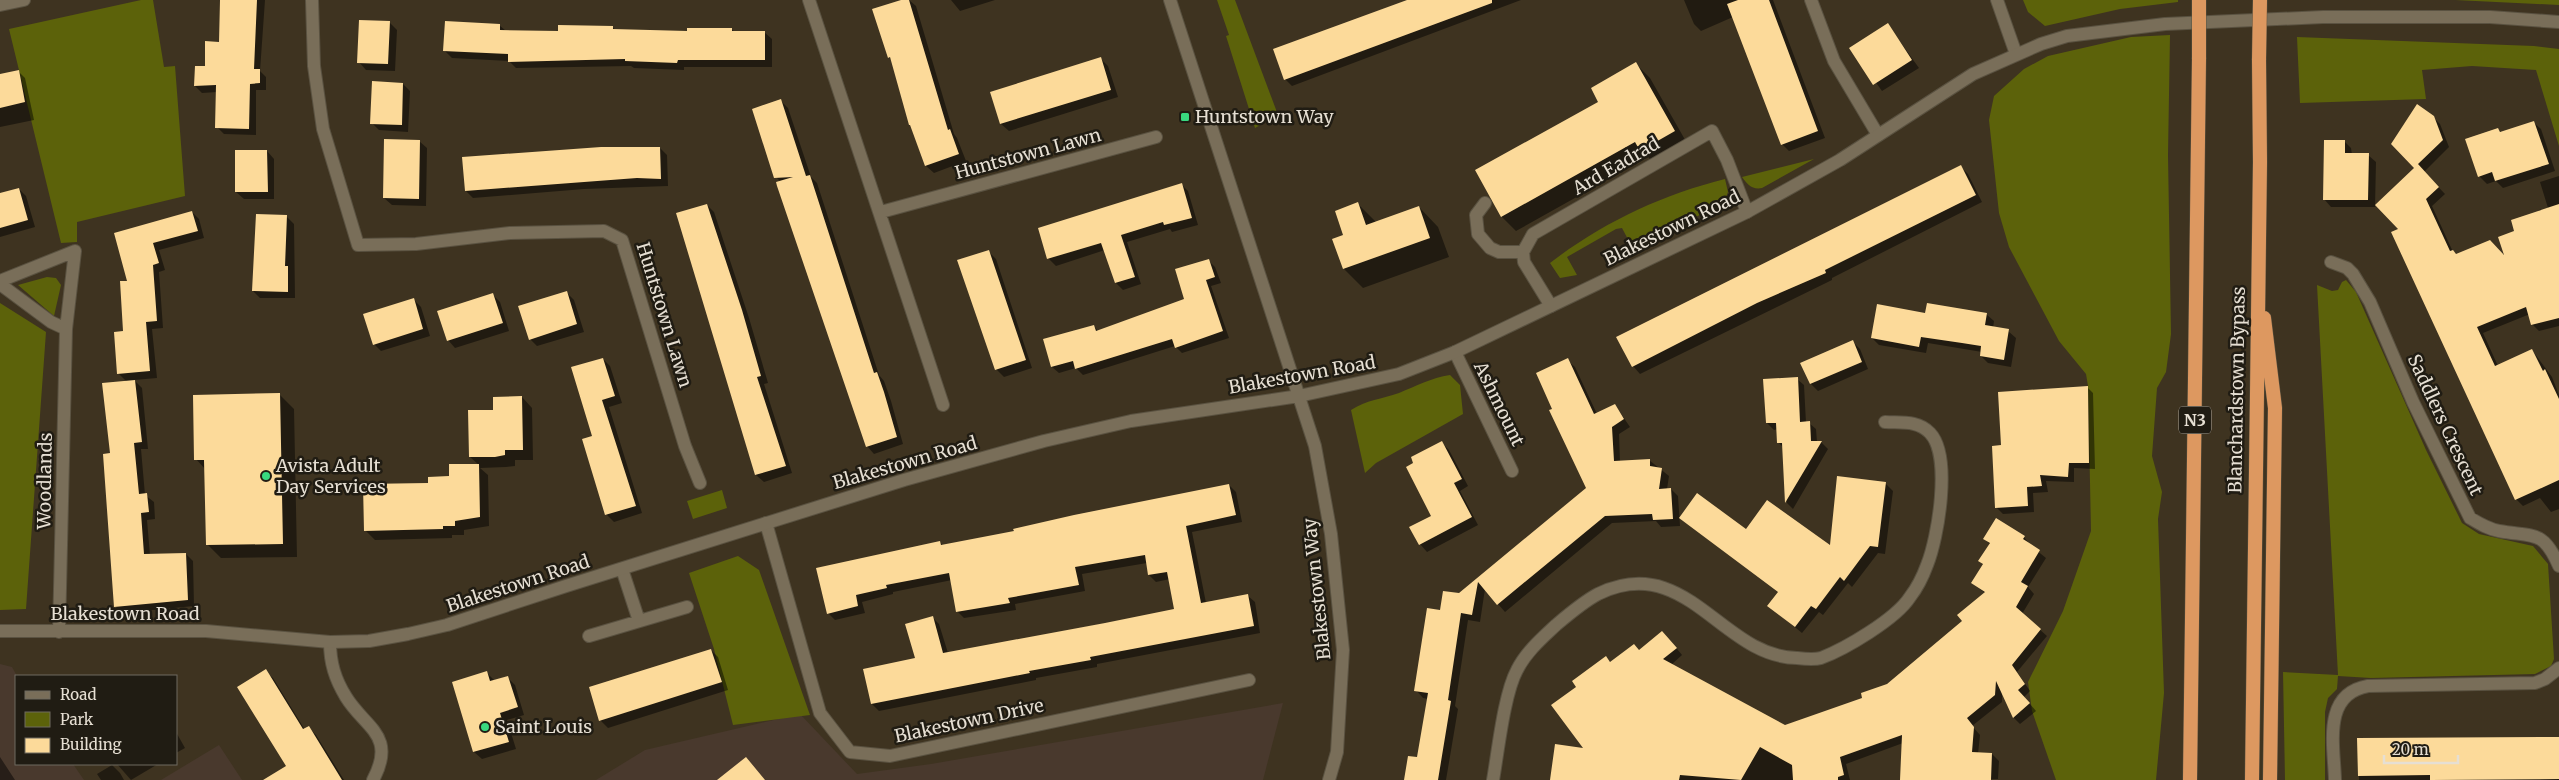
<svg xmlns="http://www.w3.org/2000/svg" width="2559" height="780" viewBox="0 0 2559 780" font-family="Merriweather,serif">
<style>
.education{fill:#49392d}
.green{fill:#5c620a}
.shadow{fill:#0007}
.building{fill:#fcda9a}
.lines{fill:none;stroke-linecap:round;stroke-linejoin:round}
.service-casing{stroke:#5a5241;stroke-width:14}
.minor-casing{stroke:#5a5241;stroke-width:14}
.tertiary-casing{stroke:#5a5241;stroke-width:14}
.trunk-casing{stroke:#5a5241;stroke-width:15}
.service{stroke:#796e59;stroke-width:12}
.minor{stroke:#796e59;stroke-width:12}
.tertiary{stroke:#796e59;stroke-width:12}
.trunk{stroke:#dd9860;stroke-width:14}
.trunk-bridge-casing{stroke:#5a5241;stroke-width:15;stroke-linecap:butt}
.trunk-bridge{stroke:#dd9860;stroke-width:14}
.poi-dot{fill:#39d87f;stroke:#201c13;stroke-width:2}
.labels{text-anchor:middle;stroke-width:5;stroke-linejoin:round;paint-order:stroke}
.shield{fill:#201c13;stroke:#aba499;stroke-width:1}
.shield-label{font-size:16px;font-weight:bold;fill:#e6dfd3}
.poi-label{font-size:18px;fill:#e6dfd3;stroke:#201c13;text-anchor:start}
.street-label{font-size:18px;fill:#e6dfd3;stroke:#201c13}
</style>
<rect width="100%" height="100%" fill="#3e3320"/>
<path class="education" d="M0 664 12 667 17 676 16 764H73L84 780H0Z
M1283 703 1263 780H596L645 750 800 714 857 774 931 764Z
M219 745 242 780H161Z"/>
<path class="green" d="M141 0H153L164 67 175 66 185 196 77 222V242L61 243 9 29Z
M1217 0H1235L1278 115 1255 128 1226 36 1229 35Z
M2023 0H2178V2L2120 9 2045 26 2028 12Z
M2455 0H2559V5Z
M2170 35 2168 155 2171 334 2166 372 2157 388 2152 456 2162 492 2158 519 2164 693 2156 780H2056L2032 711 2028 682 2063 611 2091 531 2088 386 2086 374 2059 341 2009 247 1999 213 1989 120 1994 96 2024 69 2048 56 2131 37Z
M2297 37 2534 46 2559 49V146L2536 70 2472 66 2422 70 2426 99 2300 103Z
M1814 159 1762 188C1752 190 1747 184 1742 177Z
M1725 179 1728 192 1723 205 1631 245 1622 228 1616 229 1567 257 1577 275 1560 278 1550 263C1602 223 1661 195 1725 179Z
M47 277 56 278 61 285 54 316 18 285Z
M2346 280 2356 292 2426 450 2462 523 2479 534 2533 546 2548 564 2554 659 2551 666 2535 674 2371 678 2338 676 2337 689 2328 698 2325 712V780H2285L2283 672 2338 675 2317 285 2332 291 2338 290 2342 282Z
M0 303 46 332 26 609 0 610Z
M1450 375 1460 385 1463 414 1376 463 1365 473 1351 410C1366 400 1382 399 1399 393 1416 386 1431 378 1450 375Z
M722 490 727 508 693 519 687 501Z
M738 556 759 570 810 715 733 725 714 649 689 573Z"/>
<path class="shadow" d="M221 0H265L260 71 266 77V90H256V135L224 134 217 127V92L202 93 195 86 220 43Z
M905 0H909L916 6 954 134 957 138 966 161 934 173 926 166 910 125 892 60 889 57Z
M951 0H995L960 11Z
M1410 0H1521L1292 86 1285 79Z
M1684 0H1773L1825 138 1789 151 1782 144 1733 17 1701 31 1694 24Z
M389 22 397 30 395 71 366 70 359 62Z
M499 25 506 31 560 32 612 27 616 30 688 32 731 29 735 32H764L772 39V67H684V70L634 68 631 66 516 68 509 61 452 58 445 51Z
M1888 25 1919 68 1882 91 1851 48Z
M1101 59 1108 66 1118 97 1009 131 1001 124 991 93Z
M1636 64 1650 78 1688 145 1655 164 1648 157 1516 231 1502 217 1477 171 1600 102Z
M18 71 25 78 34 120 0 127V75Z
M403 84 410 91 408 132 379 130 372 123Z
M781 101 788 108 811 177 817 183 879 375 884 381 891 401 903 444 874 454 867 446 781 182 776 177Z
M2433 117 2440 124 2449 147 2424 172 2445 194 2432 206 2453 252 2457 255 2507 259 2516 231 2540 213 2539 210 2548 208 2540 182 2559 176V326L2539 331 2532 324 2530 314 2483 333 2498 366 2532 350 2552 377 2559 395V509L2551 512 2540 498 2523 506 2516 499 2400 229 2416 168Z
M2533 122 2541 129 2555 171 2503 188 2496 181 2487 184 2479 176 2498 129 2502 133Z
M419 141 427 148 426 206 392 205 384 198Z
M2344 141 2351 148 2352 155H2368L2376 162 2375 207H2331L2324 199Z
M660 148 667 155 668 186 584 189 473 198 466 191Z
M267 151 274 159V199H244L236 192Z
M1961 167 1968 174 1982 202 1832 278V280L1640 374 1633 366Z
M1181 184 1188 191 1198 225 1172 232 1170 229 1127 242 1141 284 1123 290 1116 283 1105 250 1056 266 1049 259 1039 229Z
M19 189 26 196 35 227 0 237V195Z
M1358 204 1377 223 1419 207 1438 227 1449 257 1363 288 1344 269 1345 236Z
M707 205 714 212 749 318 768 383 764 384 792 473 764 482 756 475Z
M192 212 199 219 204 238 159 250 165 270 159 272 163 328 152 329 157 378 134 380 142 388 148 449H141L145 495 154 502 155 519 147 520 150 555 186 554 193 561 194 606 122 613 115 606 111 454 127 382 119 374 115 333 125 332 129 282 115 234Z
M287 217 294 224 295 298H260L253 291Z
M989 252 996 259 1032 368 1004 377 996 369Z
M1209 261 1215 267 1221 283 1211 286 1229 338 1182 353 1175 346 1083 375 1076 368 1059 373 1052 367 1044 340 1094 326 1098 331 1186 300Z
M566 292 574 300 584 332 537 346 530 339Z
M493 295 500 302 509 331 455 348 448 340Z
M413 299 421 307 430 336 381 351 374 344Z
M1986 314 1994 321 1993 328 2008 331 2016 338 2011 367 1988 363 1981 356 1982 352 1928 343 1926 353 1879 345 1872 338 1926 315Z
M1853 342 1860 349 1868 369 1818 391 1811 384 1802 364Z
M603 359 610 366 622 403 609 407 642 513 614 522 606 514 594 437Z
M1567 360 1575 367 1597 414 1615 405 1630 427 1619 434 1620 462 1649 460 1669 476 1667 489H1671L1678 496 1680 526 1661 527 1656 521 1612 523 1505 612 1485 589 1480 622 1468 620 1455 706 1458 709 1446 780H1405L1418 759 1428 699 1423 698 1416 690 1441 611 1587 488 1554 410Z
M1797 379 1804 385 1806 423H1809L1816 429 1817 442H1821L1828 449 1793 509 1787 503 1784 448 1778 442V429L1774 430 1767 423Z
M2087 387 2093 393 2095 469 2074 468V482L2046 481 2048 492 2033 493 2034 512 2003 514 1996 507 2002 447Z
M280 395 294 409 297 557 221 558 207 544 205 469 196 459Z
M522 397 532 408 533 460H515V466L506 467 480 468 488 475 489 526 464 530V535H452V538L375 540 365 530 429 484 479 465 470 457 494 411Z
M1442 443 1449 450 1468 486 1460 491 1478 525 1427 552 1420 544 1433 516Z
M1886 484 1893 491 1885 554 1878 553 1852 587 1848 583 1823 615 1819 612 1802 633 1769 606 1779 593 1680 518 1831 547Z
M1229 485 1236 492 1242 522 1192 532 1206 603 1248 596 1255 602 1260 633 1097 664V667L1036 678V680L879 711 872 704 864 670 917 659 932 617 939 624 948 653 1176 610 1170 579 1156 582 1149 575 1147 563 1082 574 1085 591 1015 604 1016 610 964 618 957 611 952 580 893 592V594L862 602 865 613 835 620 828 613 818 569 940 542 943 546 1015 532Z
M2024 537 2030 545 2046 558 2028 587 2034 594 2022 614 2047 636 2017 672 2030 691 2024 697 2036 711 2020 724 2014 718 2002 692V702L1972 726 1980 735 1978 754H1992L1999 761 1998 779 1901 780 1903 743 1846 764 1850 780H1551L1586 750 1578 687 1606 657 1611 663 1669 639 1682 655 1671 665 1785 727 1864 698 1888 685 1963 621 1985 593 1972 583 1983 565 1980 561 1990 544 1984 539Z
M711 650 718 657 728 690 608 728 600 720Z
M265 671 273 678 305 730 308 727 316 735 344 780H287L288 766Z
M487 673 494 680 507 677 515 685 524 715 507 720 516 749 482 759 474 752 453 683Z
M176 732 185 748 176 753Z
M2559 737V780H2359V740L2558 739Z
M0 757 15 780H0Z
M117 764H158L131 780Z
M112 765 120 773 124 780H101L97 774Z"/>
<path class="building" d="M220 0H257L254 69H260V83L250 84 249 129 215 128 216 85 194 86 195 66H205V41L219 42Z
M901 0H909L948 130 950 129 959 154 925 166 910 125H909L890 57 888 58 872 9Z
M1407 0H1492V3L1284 80 1273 49Z
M1738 0H1769L1818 131 1781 145 1727 4Z
M359 20 390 21 388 64 357 63Z
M445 21 500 24V30L558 31V25L613 26V29L687 31V28H732V31H765V60H678L677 63 625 61V59L508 62V54L443 51Z
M1888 23 1912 60 1873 85 1849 48Z
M1101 57 1111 90 1000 124 990 92Z
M1636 62 1675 131 1640 151 1635 142 1501 217 1475 170 1598 102 1591 88Z
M19 70 25 102 0 108V74Z
M372 81 403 83 402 125 370 124Z
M781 99 806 176 810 175 874 373 877 372 884 392 897 437 866 447 777 186 776 182 793 177 774 178 752 109Z
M2417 104 2434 116 2443 140 2418 164 2439 187 2426 199 2450 251 2453 250 2456 254 2490 240 2504 255 2498 237 2514 231 2511 220 2559 204V318L2531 325 2526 307 2477 327 2495 366 2532 349 2543 371 2545 369 2559 399V480L2515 500 2391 232 2398 229 2375 205 2414 168 2391 144Z
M2534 121 2549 164 2495 181 2492 172 2478 177 2465 139 2498 128 2500 132Z
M384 139 420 140 419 199 383 198Z
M2324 140H2345V153H2369L2368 200H2323Z
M601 147H660L661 179 637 178 465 191 462 157Z
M235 150H267L268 192H235Z
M1961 165 1976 195 1825 270 1826 273 1757 303 1632 367 1616 337Z
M1182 183 1192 218 1164 225 1163 222 1121 235 1135 277 1115 283 1101 243 1047 259 1038 228Z
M19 188 28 220 0 228V193Z
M1358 202 1366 225 1419 206 1430 238 1343 269 1332 239 1343 235 1335 211Z
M707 204 742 310 761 376 757 377 786 466 755 475 676 213Z
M192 211 198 231 153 243 159 263 153 265 157 321 146 322 150 371 117 374 114 332 123 331 120 281H127L114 233Z
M256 214 287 215 285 266H288V292L252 291Z
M989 250 1026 360 995 370 957 260Z
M1209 259 1215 277 1206 280 1223 331 1175 348 1172 339 1075 369 1073 361 1051 367 1043 339 1094 325 1096 331 1184 299 1175 269Z
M567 291 577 324 529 340 518 306Z
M493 293 503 323 447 341 437 311Z
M414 298 423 329 373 345 363 314Z
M1927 303 1987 313 1985 325 2009 329 2004 360 1980 356 1981 346 1962 343 1921 337 1919 347 1871 338 1877 304 1925 313Z
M1853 340 1862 362 1810 384 1800 363Z
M603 358 615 396 602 400 636 506 605 515 582 439 592 436 571 367Z
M1568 358 1594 414 1615 404 1624 419 1612 427 1614 461 1650 459V466L1662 468 1659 489 1671 488 1673 519 1653 520 1652 514 1605 516 1497 605 1478 582 1472 615 1461 613 1448 700 1451 701 1438 780H1404L1408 756 1417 757 1428 693 1414 691 1427 608 1440 610 1443 591 1459 593 1586 488 1549 410 1552 409 1536 373Z
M1798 377 1800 422 1810 421 1811 441H1822L1785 503 1782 443H1777L1776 423H1766L1763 379Z
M135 380 142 442 134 443 139 494 147 493 149 512 141 513 144 554 186 553 188 600 114 607 103 454 110 453 102 383Z
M2088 386 2089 463H2069L2068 477 2040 475 2042 486 2027 487 2028 506 1995 508 1992 446 2001 445 1998 392Z
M280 393 283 544 206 545 204 460H194L193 395Z
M522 396 523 450H505V455L495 457H469L468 410H493V397Z
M1442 441 1462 479 1454 483 1472 517 1419 545 1409 527 1431 516 1406 467 1413 463 1411 457Z
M449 464H479L480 517 455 521V526H443V529L364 531 363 484 428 483V477L449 476Z
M1837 476 1886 482 1878 547 1870 546 1844 581 1840 577 1816 609 1811 606 1795 627 1767 606 1778 592 1679 518 1697 493 1746 529 1767 500 1830 545Z
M1229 484 1236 515 1186 526 1201 603 1248 594 1254 626 1090 657 1091 660 1029 671 1030 673 871 704 863 669 915 658 905 624 933 616 943 653 1105 623 1174 609 1167 572 1148 575 1145 555 1075 567 1079 585 1008 598 1010 603 956 612 949 573 886 585 887 588 856 595 858 606 827 614 816 568 940 541 941 545 1014 531 1013 529 1074 515Z
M1996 518 2025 536 2023 539 2040 550 2021 582 2028 586 2016 607 2041 629 2012 665 2025 684 2018 690 2030 703 2013 718 1996 681 1995 695 1967 718 1974 727 1972 752 1992 753 1991 780H1900L1902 735 1840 757 1844 775 1838 777V780H1793L1792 765 1760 747 1741 780 1680 775 1679 780H1550L1555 744 1583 748 1551 705 1576 687 1572 681 1606 656 1610 662 1634 644 1639 650 1662 631 1677 648 1663 659 1785 725 1862 698 1861 693 1887 684 1962 621 1957 615 1985 592 1971 583 1983 564 1978 561 1990 543 1983 539Z
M711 649 722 682 599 721 589 687Z
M266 669 303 729 309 726 342 780H263L286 766 237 687Z
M487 671 490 681 508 676 518 707 500 713 509 742 473 752 452 682Z
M2559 737V779L2430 780V775L2358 776 2357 738Z
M746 757 765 780H717Z"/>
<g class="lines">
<defs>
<path id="service" d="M1485 203 1476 215 1478 234 1490 248 1499 252H1523"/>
<path id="minor" d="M312 0 314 66 323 129 358 245 416 244 510 233 604 231 622 240 685 446 700 483
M809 0 943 405
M1811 0 1834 61 1878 135
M1997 0 2016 54
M0 5 24 0
M881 212 1156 137
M2331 262 2347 268 2353 274 2370 302 2413 402 2470 518C2480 524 2488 529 2499 531 2533 537 2543 529 2559 566
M0 281 75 251 66 329
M0 284 51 322 66 329 59 632
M1551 306 1524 262 1523 252 1533 234 1712 131 1727 160 1747 212
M1455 352 1512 471
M766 523 820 713 850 752 890 756 1249 680
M622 569 639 621
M589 636 687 607
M330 642C330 663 335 679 346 697 365 728 397 735 373 780
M1493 780C1498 752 1504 694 1517 670 1526 652 1541 639 1556 625 1569 614 1583 602 1598 594 1687 551 1721 657 1797 658 1805 659 1814 660 1821 658 1845 649 1896 619 1910 597 1917 588 1923 576 1927 565 1938 538 1952 456 1930 433 1918 420 1901 423 1885 422
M2335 780C2334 745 2322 694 2368 686L2535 683 2545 679 2559 668"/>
<path id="tertiary" d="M1170 0 1315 446 1331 534 1343 650 1337 752 1329 780
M0 631H206L330 642 369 641 408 634 447 625 566 586 904 480 1044 441 1131 421 1299 396 1399 374 1455 352 1747 212 1840 160 1973 74 2041 44 2067 36 2165 24 2323 17H2490L2559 22"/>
<path id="trunk" d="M2264 318 2275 408 2270 780
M2190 780 2199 59
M2252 780 2260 162 2259 60"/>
</defs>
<use href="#service" class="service-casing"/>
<use href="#minor" class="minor-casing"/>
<use href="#tertiary" class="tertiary-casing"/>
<use href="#trunk" class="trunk-casing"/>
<use href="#service" class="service"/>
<use href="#minor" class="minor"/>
<use href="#tertiary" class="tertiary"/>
<use href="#trunk" class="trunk"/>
<defs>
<path id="trunk-bridge" d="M2199 59V0
M2259 60 2260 0"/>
</defs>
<use href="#trunk-bridge" class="trunk-bridge-casing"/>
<use href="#trunk-bridge" class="trunk-bridge"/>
</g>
<g class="poi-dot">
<rect x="1180" y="112" width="10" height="10" rx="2.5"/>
<circle cx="266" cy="476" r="5"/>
<circle cx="485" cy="727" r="5"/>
</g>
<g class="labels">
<rect class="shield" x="2179" y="406.5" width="32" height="27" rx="4"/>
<g class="shield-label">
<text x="2195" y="426">N3</text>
</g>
<g class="poi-label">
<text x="1195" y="123">Huntstown Way</text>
<text x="276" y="472">Avista Adult<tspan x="276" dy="21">Day Services</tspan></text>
<text x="495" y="733">Saint Louis</text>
</g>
<g class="street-label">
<text transform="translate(1028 154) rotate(-15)" y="6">Huntstown Lawn</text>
<text transform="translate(1616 166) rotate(-30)" y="6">Ard Eadrad</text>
<text transform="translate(1672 228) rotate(-26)" y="6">Blakestown Road</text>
<text transform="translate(664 315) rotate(73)" y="6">Huntstown Lawn</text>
<text transform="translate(1302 375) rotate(-10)" y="6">Blakestown Road</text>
<text transform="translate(2237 390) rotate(-89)" y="6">Blanchardstown Bypass</text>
<text transform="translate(1499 404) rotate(64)" y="6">Ashmount</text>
<text transform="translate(2445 425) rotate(65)" y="6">Saddlers Crescent</text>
<text transform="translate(905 463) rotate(-16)" y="6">Blakestown Road</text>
<text transform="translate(45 481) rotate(-89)" y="6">Woodlands</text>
<text transform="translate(518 584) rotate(-18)" y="6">Blakestown Road</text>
<text transform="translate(1317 589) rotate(-96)" y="6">Blakestown Way</text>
<text x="125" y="620">Blakestown Road</text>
<text transform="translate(969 721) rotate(-12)" y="6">Blakestown Drive</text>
</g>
</g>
<rect x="15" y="675" width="162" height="90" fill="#201c13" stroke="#6f6a60"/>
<rect x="25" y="691" width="25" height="8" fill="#796e59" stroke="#6f6a60"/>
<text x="60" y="700" font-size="15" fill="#e6dfd3">Road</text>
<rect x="25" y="712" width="25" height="15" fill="#5c620a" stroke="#6f6a60"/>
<text x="60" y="725" font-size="15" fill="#e6dfd3">Park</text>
<rect x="25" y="738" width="25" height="15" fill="#fcda9a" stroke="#6f6a60"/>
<text x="60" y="750" font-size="15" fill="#e6dfd3">Building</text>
<path d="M2384 755v8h74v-8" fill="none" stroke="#e6dfd3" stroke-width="2.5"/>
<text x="2392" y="755" font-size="15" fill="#e6dfd3" stroke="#201c13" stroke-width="4" paint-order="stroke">20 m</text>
</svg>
